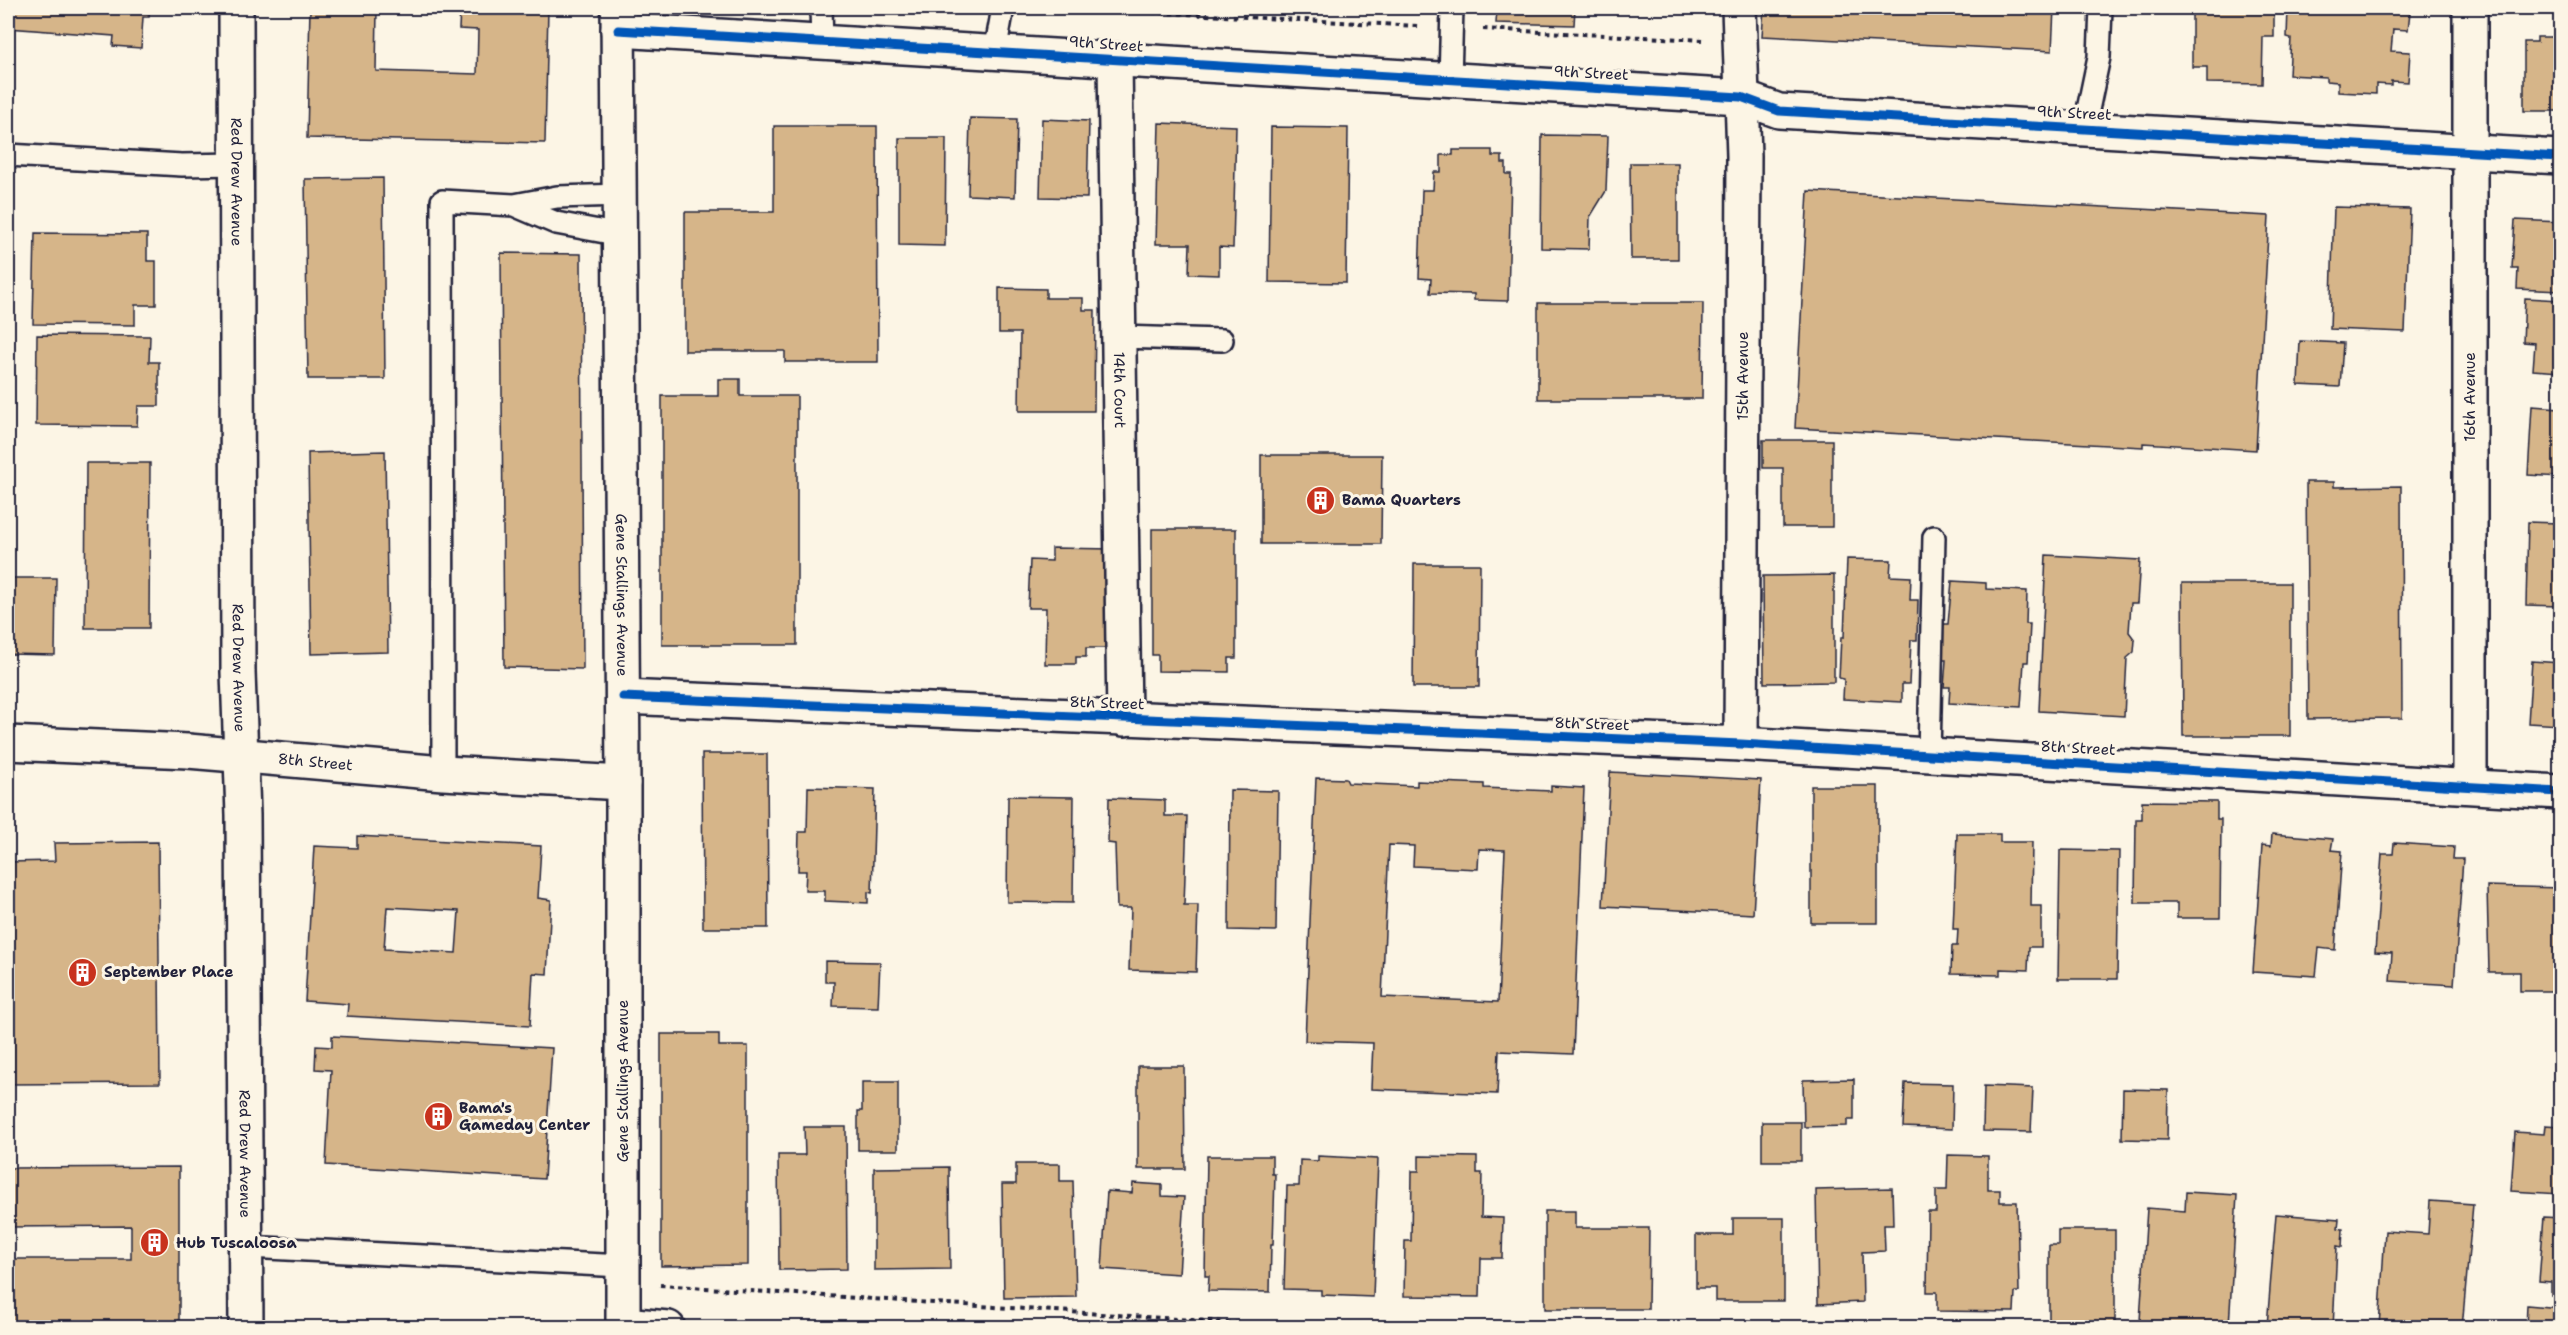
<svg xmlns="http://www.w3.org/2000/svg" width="2568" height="1335" viewBox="0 0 2568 1335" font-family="'Shantell Sans',sans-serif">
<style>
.building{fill:#d6b589;stroke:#22223b;stroke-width:1.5;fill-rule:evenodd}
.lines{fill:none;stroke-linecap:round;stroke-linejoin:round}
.service-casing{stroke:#22223b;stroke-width:26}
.minor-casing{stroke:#22223b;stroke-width:38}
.path{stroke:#22223b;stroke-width:4;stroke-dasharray:4.5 4.5;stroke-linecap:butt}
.service{stroke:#fcf5e5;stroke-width:21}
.minor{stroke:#fcf5e5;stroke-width:33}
.cycleway-casing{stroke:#fcf5e5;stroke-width:13}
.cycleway{stroke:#0057b8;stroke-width:9}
.labels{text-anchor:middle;stroke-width:6;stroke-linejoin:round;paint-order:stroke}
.street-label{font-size:15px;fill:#22223b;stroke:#fcf5e5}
.poi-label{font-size:15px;font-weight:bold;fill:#22223b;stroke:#fcf5e5;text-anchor:start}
</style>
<rect width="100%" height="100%" fill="#fcf5e5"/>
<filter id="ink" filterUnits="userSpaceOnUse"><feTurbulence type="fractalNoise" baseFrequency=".0167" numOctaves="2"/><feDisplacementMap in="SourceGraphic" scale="12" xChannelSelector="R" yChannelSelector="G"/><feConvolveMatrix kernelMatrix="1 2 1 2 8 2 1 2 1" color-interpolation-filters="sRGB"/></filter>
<g filter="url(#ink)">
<path class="building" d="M8 8H150L149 17H143L141 48 113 46 114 36 8 28Z
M310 8H377L376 71 477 74 478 30 459 29 460 8H548L545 143 307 138Z
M1497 8H1575L1574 25 1496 23Z
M1764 8H2054L2052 51 1762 36Z
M2192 8H2274V37H2263L2262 84 2207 83V67H2192Z
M2288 8 2410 12 2408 30 2393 29 2391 51 2410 52 2408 82 2391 81V85L2376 84V94L2338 92V82L2326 81V77L2289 75 2291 38 2287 37Z
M2537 37H2560V111H2524V42H2537Z
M970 118 1017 119 1015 197 968 195Z
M1042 119 1089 121 1087 198 1040 197Z
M1159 123 1236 126 1233 248 1219 247V275L1189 274 1190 244H1156Z
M774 126H877L878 362H785V351H685V212H774Z
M1271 127 1348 128 1346 283 1269 282Z
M1542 135 1608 136 1606 191 1590 217 1589 249 1541 248Z
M899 138H946L945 246 899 245Z
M1453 150H1492V156H1502V163H1506V174H1511L1508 301 1474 300V294L1430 293 1431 279 1419 278 1422 190H1433L1434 172H1441V155H1453Z
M1630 163H1678V259H1631Z
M383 178 385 379H308L305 179Z
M1808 191 2269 216 2256 450 2143 443V447L1795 428Z
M2334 207 2410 209 2405 332 2330 329Z
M2515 220 2560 222V291L2517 289 2518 268H2512Z
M35 233 147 234V261H156V305H135V325L33 324Z
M501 253 581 254 583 669 504 667Z
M999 288 1046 289V298H1083V310H1095L1094 411H1019L1020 333H999Z
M2525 298 2560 300V372L2533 370 2535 343 2523 342Z
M1538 303H1703L1702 399H1538Z
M37 335 150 336 149 362H159V406H138L137 426 36 425Z
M2300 341 2343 343 2340 387 2298 385Z
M718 379H740V396H797V645H662V396H718Z
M2532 406 2560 408V477L2528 475Z
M1763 440H1832V527H1783V468H1763Z
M385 451 388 652 311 654 308 453Z
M1261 455H1382L1381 544H1261Z
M86 463H150L149 628H85Z
M2306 482H2334V487L2401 486 2402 718 2308 719Z
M2528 522 2560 523V606L2526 605Z
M1152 529H1236V658H1229V672L1158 671V655H1152Z
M1052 548 1113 549 1110 648H1086V657H1076V664H1045L1046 608H1028L1030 560 1052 561Z
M2046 555 2140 560 2137 603H2131L2129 632 2135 640 2134 652 2127 658 2124 716 2039 711Z
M1847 559 1891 560 1890 576 1911 577 1910 600H1918L1917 640H1911L1909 684H1902V702L1843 699 1844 679 1839 678 1841 637H1844Z
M1414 564H1480L1479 687H1413Z
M1834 575V682L1764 683 1763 576Z
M8 578H56L55 655 8 654Z
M1952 581 1986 583V589L2027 591 2026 624H2030L2028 662H2024L2021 707 1949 703 1950 687H1944L1946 660H1941L1943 624H1948Z
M2182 583H2290V736H2183Z
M2532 661 2560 663V725L2528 723Z
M702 754H767L768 928H703Z
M1610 772 1761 780 1753 914 1603 906Z
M1316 778 1346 779 1348 783 1417 786V781L1484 784V788L1551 791V786L1584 788 1573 1054 1499 1051 1497 1094 1371 1089 1373 1043 1305 1041ZM1389 845 1414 846 1413 866 1478 869 1479 849 1505 850 1498 1002 1382 997Z
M1811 786H1878V923H1811Z
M808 787 875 789 872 893 868 892V903L825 901V891H805L806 871H798L799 832H807Z
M1230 790 1278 791 1276 931 1229 930Z
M1008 796 1074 797 1073 903 1007 902Z
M1109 798 1165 800V816H1187L1184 905H1198L1196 972 1129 970 1131 908H1117L1115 844 1108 843Z
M2142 801 2217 802V819H2221L2220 918H2177V903H2135L2136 819H2142Z
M1957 834H2000V842H2032L2031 906H2041V947H2029L2028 970 2000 969V975L1951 974 1952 946H1957L1958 929H1953Z
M2272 834 2333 839 2331 850 2342 851 2335 950 2319 948 2316 976 2253 972 2262 845 2271 846Z
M357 836 541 846 538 898 551 900 547 974 533 973 530 1026 347 1016 348 1004 305 1001 314 846 357 848ZM387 907 459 911 456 953 384 949Z
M158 842 160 1083 8 1084V862L55 861 54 843Z
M2394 843 2454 847 2453 859H2463L2454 985 2390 981 2392 953 2375 952 2382 854H2393Z
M2060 850 2119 851 2117 979H2058Z
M2487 886 2560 888V991H2520V972H2489Z
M825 961 880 962 878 1007 833 1006 834 982H825Z
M661 1034H719V1046H748V1265L661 1266Z
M332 1036 552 1048 544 1179 326 1165 331 1070 315 1069 316 1046 332 1047Z
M1138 1066H1184L1185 1169H1138Z
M1854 1079V1120H1847V1126L1804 1127 1803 1080Z
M862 1082H898V1150H858V1111H862Z
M1905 1083 1953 1084 1952 1129 1903 1127Z
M1984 1086 2033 1088 2031 1132 1983 1131Z
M2123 1089 2168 1090 2167 1140 2122 1139Z
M1762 1122H1801V1161H1762Z
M2545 1125 2560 1126V1194L2511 1191 2515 1132 2544 1134Z
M804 1127H846L847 1269 779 1270 778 1155H805Z
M1948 1155 1988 1156V1190H2000V1202H2017L2019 1292H2015L2014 1312 1937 1311V1292H1927L1928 1212H1936V1190H1947Z
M1207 1156H1272V1174H1275L1273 1245H1271L1270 1292 1208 1291 1209 1276H1205Z
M1318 1156 1378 1159 1373 1297 1321 1295V1290L1284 1289 1287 1186H1299L1300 1160 1318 1161Z
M1419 1156 1477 1157V1173H1482L1481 1217 1503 1218 1502 1258H1481L1480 1297 1404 1296 1405 1241H1411L1412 1171H1419Z
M1016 1164H1060V1181H1073L1076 1297 1004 1298 1002 1184H1016Z
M179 1167V1328H8V1259H131V1226L8 1227V1168Z
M949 1167 950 1269 874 1270V1168Z
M1133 1183 1162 1185V1196L1184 1197 1179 1274 1102 1269 1107 1191 1132 1193Z
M1892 1188 1893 1225H1884L1885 1251 1862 1252 1863 1302 1818 1304 1816 1190Z
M2186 1192 2237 1195 2229 1326 2162 1328 2163 1323 2140 1321 2147 1208 2185 1211Z
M2430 1201 2473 1204 2462 1328H2379L2385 1231 2428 1234Z
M1545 1211H1575V1228H1649L1648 1309H1545Z
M2276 1214 2339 1219 2338 1228 2343 1229 2342 1247 2337 1246 2333 1328 2267 1326Z
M2544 1217 2560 1218V1296L2551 1295V1282L2539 1281Z
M1733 1218H1784V1301H1715V1288H1696V1235H1733Z
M2058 1230H2115V1326H2049V1245H2058Z
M2527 1305 2560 1308V1328H2526Z"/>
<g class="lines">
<defs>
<path id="service" d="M821 8 822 42
M995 52 1003 8
M1450 80 1452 8
M2084 129 2099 57 2101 8
M8 155 182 165 237 164
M514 205 556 223 621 235
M1119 337 1222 340
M1929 755 1934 537
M443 773 442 201 514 205 557 197 621 195
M245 1247 623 1266"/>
<g id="minor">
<path id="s1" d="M236 8 238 672 243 815 246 1328"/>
<path d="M1739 8 1744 156 1741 744"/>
<path d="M2470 8V786"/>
<path id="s2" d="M618 9 623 783V1328"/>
<path d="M618 30 1741 97 1779 111 2560 157"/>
<path id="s3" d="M1115 60 1124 719"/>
<path d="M623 697 1741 744 2560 792"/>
<path id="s4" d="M8 743 188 751 443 773 623 783"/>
<path d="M623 1324 668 1328"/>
</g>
</defs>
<use href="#service" class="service-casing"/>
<use href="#minor" class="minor-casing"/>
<path class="path" d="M1071 8 1418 26
M1483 29 1703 40
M660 1285 1314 1328"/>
<use href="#service" class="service"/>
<use href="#minor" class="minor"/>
<defs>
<path id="cycleway" d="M618 30 1741 97 1779 111 2560 157
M623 697 1741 744 2560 792"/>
</defs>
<use href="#cycleway" class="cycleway-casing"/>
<use href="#cycleway" class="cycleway"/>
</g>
</g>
<defs>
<symbol id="building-disc" viewBox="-11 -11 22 22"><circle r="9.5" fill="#c8321e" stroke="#fcf5e5"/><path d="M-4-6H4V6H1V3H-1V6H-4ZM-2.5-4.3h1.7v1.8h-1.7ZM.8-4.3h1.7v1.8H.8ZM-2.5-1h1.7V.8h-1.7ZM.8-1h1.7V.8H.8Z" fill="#fff"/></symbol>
</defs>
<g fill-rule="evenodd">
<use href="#building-disc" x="1304" y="484" width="33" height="33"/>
<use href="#building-disc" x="66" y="956" width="33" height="33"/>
<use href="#building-disc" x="422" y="1100" width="33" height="33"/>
<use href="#building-disc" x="138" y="1226" width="33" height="33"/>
</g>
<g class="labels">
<g class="street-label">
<text transform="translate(1106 44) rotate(4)" y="5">9th Street</text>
<text transform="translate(1591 73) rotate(3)" y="5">9th Street</text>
<text transform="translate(2074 113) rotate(3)" y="5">9th Street</text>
<text dy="5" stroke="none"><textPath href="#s1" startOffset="174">Red Drew Avenue</textPath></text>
<text transform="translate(1743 376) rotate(-90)" y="5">15th Avenue</text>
<text dy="5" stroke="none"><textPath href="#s3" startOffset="330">14th Court</textPath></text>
<text transform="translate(2470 397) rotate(-90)" y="5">16th Avenue</text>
<text dy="5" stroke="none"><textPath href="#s2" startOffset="586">Gene Stallings Avenue</textPath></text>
<text dy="5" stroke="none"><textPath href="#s1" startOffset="660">Red Drew Avenue</textPath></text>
<text transform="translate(1107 703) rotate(2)" y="5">8th Street</text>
<text transform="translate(1592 724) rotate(2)" y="5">8th Street</text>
<text transform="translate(2078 748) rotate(3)" y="5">8th Street</text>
<text dy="5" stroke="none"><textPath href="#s4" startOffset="308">8th Street</textPath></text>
<text transform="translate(623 1081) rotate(-90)" y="5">Gene Stallings Avenue</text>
<text dy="5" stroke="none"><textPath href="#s1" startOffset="1146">Red Drew Avenue</textPath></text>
</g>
<g class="poi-label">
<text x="1342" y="505">Bama Quarters</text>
<text x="104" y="977">September Place</text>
<text x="459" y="1113">Bama's<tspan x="459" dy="17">Gameday Center</tspan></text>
<text x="176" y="1248">Hub Tuscaloosa</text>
</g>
</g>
<rect width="2568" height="1335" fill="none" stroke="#fcf5e5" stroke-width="30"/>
<rect x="15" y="15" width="2538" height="1305" fill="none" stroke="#22223b" stroke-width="2" filter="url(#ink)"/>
</svg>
